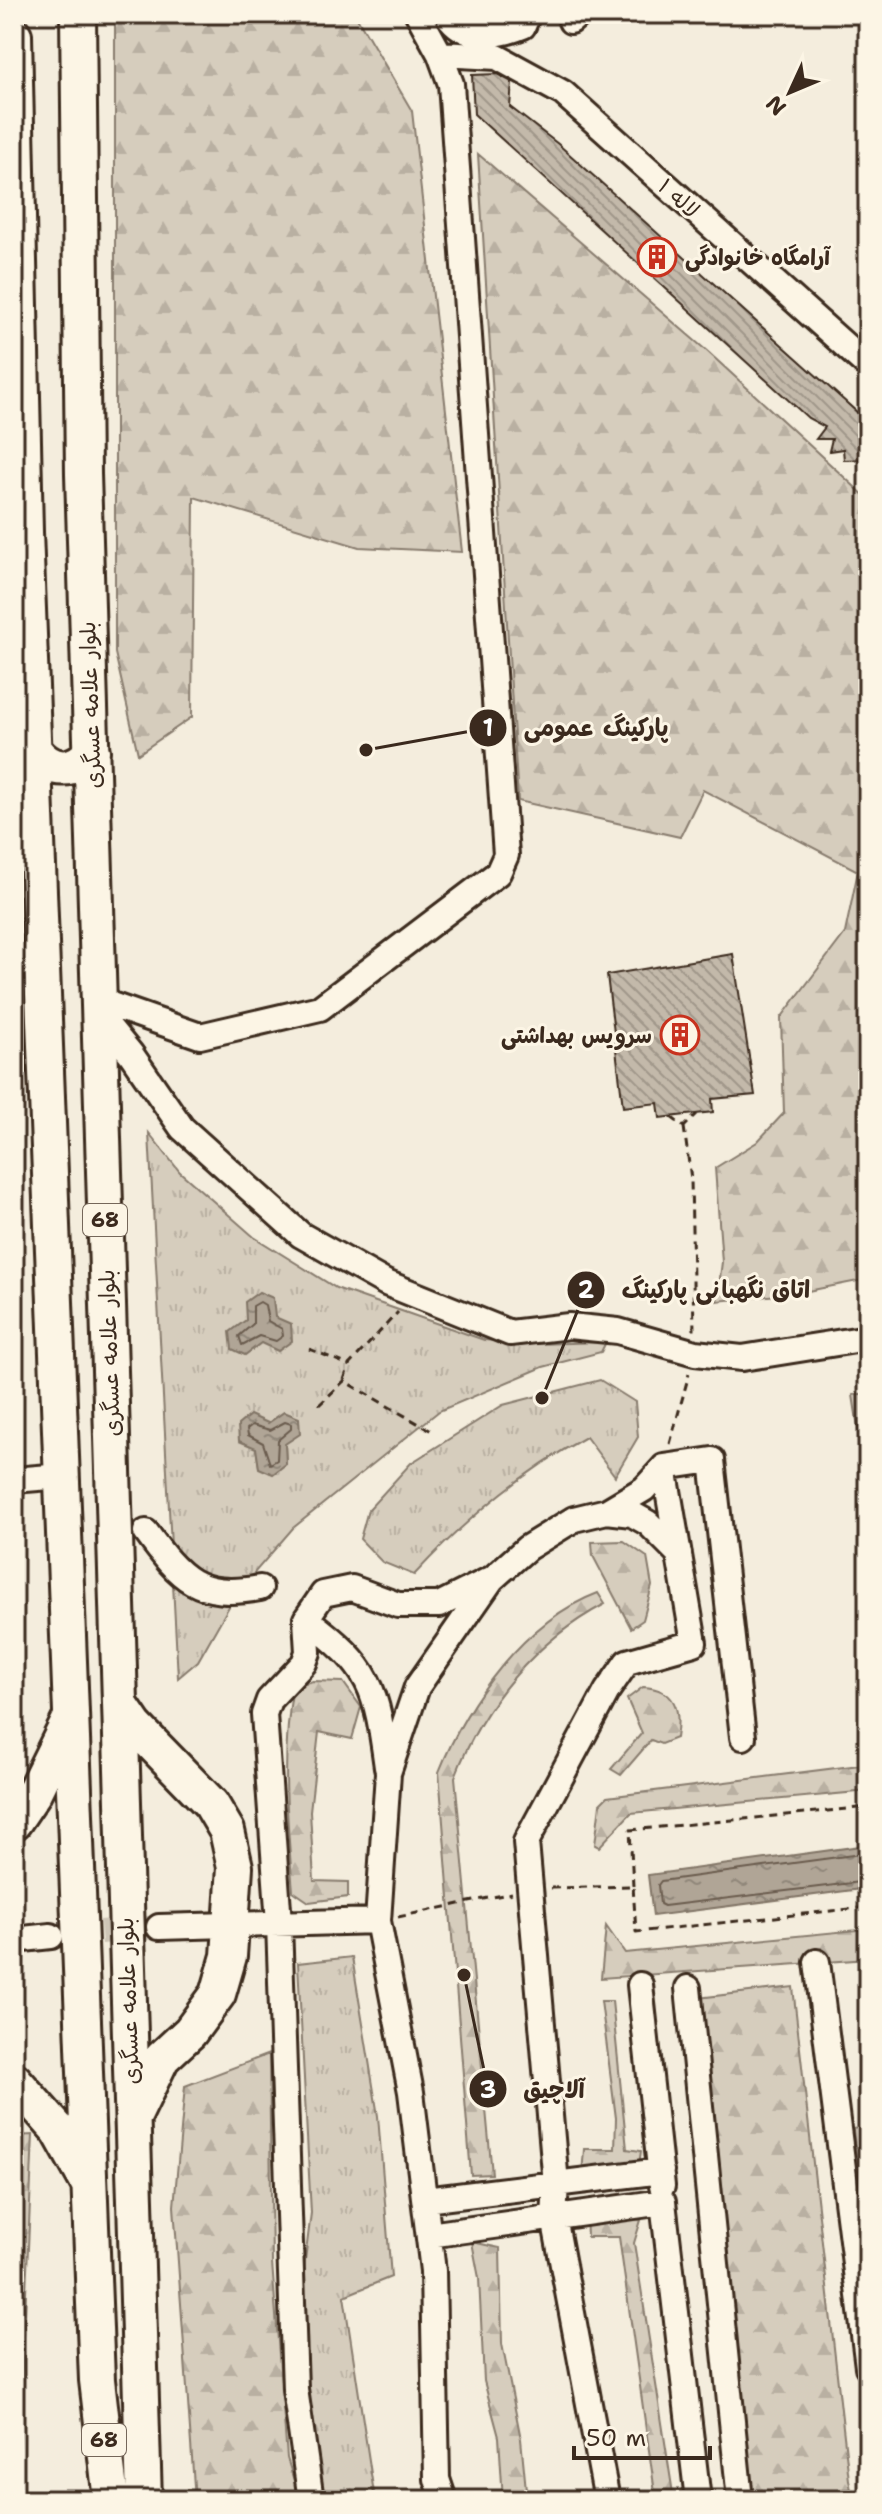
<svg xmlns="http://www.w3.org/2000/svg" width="882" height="2514" viewBox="0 0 882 2514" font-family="'Shantell Sans','Playpen Sans Arabic',sans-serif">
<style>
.forest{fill:url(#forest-firs);stroke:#887c6e;stroke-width:2}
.park{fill:url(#park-tufts);stroke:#887c6e;stroke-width:2;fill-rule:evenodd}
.water{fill:url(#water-ripples);stroke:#817466;stroke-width:2}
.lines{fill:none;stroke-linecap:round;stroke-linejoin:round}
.shore{stroke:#6a5b4e;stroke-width:2}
.building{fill:url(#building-back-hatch);stroke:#3b2a1e;stroke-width:2}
.minor-tunnel{stroke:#cfc6b7;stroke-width:24;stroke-dasharray:24 12;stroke-linecap:butt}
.minor-casing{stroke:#3b2a1e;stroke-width:30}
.highway-casing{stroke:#3b2a1e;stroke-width:40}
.path{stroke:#3b2a1e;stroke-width:3;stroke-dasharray:8 6;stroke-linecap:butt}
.minor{stroke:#fcf5e5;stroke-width:24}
.highway{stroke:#fcf5e5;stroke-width:34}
.labels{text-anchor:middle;stroke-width:6;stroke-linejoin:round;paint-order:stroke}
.shield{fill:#fcf5e5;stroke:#75675a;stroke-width:2}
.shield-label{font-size:20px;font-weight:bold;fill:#3b2a1e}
.street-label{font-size:22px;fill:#3b2a1e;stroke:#fcf5e5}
.poi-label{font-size:22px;font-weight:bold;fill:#3b2a1e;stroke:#fcf5e5;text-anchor:start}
.leader{fill:none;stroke:#3b2a1e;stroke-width:3}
.callout-dot{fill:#3b2a1e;stroke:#fcf5e5;stroke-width:3}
.mark-label{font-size:24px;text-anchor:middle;font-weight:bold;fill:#fff}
.callout-label{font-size:24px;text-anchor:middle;font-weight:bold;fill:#3b2a1e;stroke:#fcf5e5;stroke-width:6;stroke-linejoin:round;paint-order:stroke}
</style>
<defs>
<pattern id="forest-firs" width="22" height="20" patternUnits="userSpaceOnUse" patternTransform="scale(2)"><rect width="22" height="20" fill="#d6cdbd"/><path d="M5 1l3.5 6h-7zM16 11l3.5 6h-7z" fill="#b9b0a2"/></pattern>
<pattern id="park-tufts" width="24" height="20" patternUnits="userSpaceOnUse" patternTransform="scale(2)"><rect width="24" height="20" fill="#d6cdbd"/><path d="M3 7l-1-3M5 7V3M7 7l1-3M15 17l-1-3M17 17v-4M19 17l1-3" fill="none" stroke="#b9b0a2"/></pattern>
<pattern id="water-ripples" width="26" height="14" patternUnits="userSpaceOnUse" patternTransform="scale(2)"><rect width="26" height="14" fill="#b0a596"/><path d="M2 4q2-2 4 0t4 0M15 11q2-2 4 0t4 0" fill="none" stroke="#90877a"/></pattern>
<pattern id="building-back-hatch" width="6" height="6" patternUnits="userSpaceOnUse" patternTransform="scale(2)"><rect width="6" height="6" fill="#c3b9aa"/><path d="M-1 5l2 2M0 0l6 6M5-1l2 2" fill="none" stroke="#a0978a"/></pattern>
</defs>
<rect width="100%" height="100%" fill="#f4eddd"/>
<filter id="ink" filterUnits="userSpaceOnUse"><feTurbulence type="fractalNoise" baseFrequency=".0125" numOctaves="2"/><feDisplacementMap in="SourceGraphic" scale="16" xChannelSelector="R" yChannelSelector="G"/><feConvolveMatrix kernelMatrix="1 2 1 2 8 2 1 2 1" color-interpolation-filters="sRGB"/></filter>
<g filter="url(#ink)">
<path class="forest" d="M115 14H355L412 111 462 552 359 547 194 497 192 717 138 754 115 653Z
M478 154 708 352 868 499V1279L798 1293 717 1301 722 1262 715 1168 757 1142 784 1113 781 1018 845 933 858 871 703 790 680 837 518 801Z
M868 1393V1492L853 1395Z
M624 1541 647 1557 652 1586 643 1620 631 1628 593 1556 592 1542Z
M598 1593 605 1604C535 1641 483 1704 455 1777L492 2174 471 2175 439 1772C467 1702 524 1621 598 1593Z
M14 1605 22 1722 14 1734Z
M313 1681 343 1682 361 1707 352 1739 319 1732 310 1811 314 1881 348 1882V1897L309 1902 293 1891C287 1823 281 1754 293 1686Z
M643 1687C676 1689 681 1709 676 1738L661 1744 651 1740 621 1775 611 1769 642 1733 627 1699Z
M868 1764V1791L631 1813 599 1847 595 1845 600 1804 607 1797Z
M606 1926 625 1953 868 1929V1959L601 1978Z
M793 1987 849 2480 853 2500H749L698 1998Z
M601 2001H612L627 2149 641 2151 639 2165 582 2175 584 2149H615L616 2118Z
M269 2054 272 2263 287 2458 300 2500H195L174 2206 185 2086Z
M868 2125V2270L853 2129Z
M33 2135 17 2496 14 2499V2136Z
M586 2213 641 2220 634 2243 674 2500H656L619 2237H587Z
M472 2242 500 2248 502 2344 521 2439 527 2500H503L499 2437 484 2381 479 2278Z"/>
<path class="park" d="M149 1133 180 1172 254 1237 336 1288 484 1340 534 1344 606 1342 601 1352 543 1367 439 1411 293 1528 236 1594 198 1661 178 1678ZM285 1444 286 1464 259 1467 256 1448Z
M600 1380 635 1402 638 1437 615 1476 586 1437C520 1473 465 1520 414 1575L382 1562 360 1539 368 1510 411 1463 503 1405Z
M352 1957 378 2116 391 2277 344 2296 375 2500H312L295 2339 311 2213 298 1963Z"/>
<path class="water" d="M259 1292 273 1298 275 1317 291 1324 292 1341 278 1351 261 1343 245 1355 232 1349 230 1332 246 1320 245 1302Z
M284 1412 299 1418 300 1434 285 1444 286 1464 273 1474 259 1468 256 1448 239 1441 238 1425 250 1415 268 1423Z
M868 1845V1888L653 1916 648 1875Z"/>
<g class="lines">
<path class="shore" d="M260 1302 265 1305 268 1321 282 1329 283 1336 276 1341 259 1336 242 1345 239 1336 253 1324V1306Z
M285 1422 291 1424V1429L278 1440 277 1460 270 1464 263 1443 248 1435 247 1429 252 1425 270 1430Z
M868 1853 661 1881 658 1885 660 1904 664 1906 868 1881"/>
</g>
<path class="building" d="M497 74 512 82 510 107 558 144 868 422V459L844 460 843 449 829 451 832 439H816L825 427 808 418 474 114 472 75Z
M733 954 755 1095 712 1099 713 1112 660 1118 658 1103 623 1107 607 975Z"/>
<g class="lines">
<path class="minor-tunnel" d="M65 1935 159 1927"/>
<defs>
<path id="minor" d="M447 14C465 41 496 37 523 26L528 14
M571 21 579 14
M440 54 497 57 563 93 868 366
M100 1001 200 1036 320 1008 498 873 506 855 451 84 440 54 418 14
M100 1016 131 1054 182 1128 301 1235 386 1283 510 1333 569 1326 618 1331 695 1353 742 1358 868 1338
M14 1480 62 1476
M607 1511 644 1489 664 1467 712 1460 743 1737
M146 1532C180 1579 198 1599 260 1588
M306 1619C372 1668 376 1687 387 1767
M159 1927 378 1921
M14 1940 51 1936
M817 1962 868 2367
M640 1985 662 2186
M688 1988 740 2500
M425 2200 661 2171
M429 2235 663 2202 698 2500
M311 2500 295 2389 279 1923 264 1714 269 1700 304 1663 308 1652 306 1619 323 1594 352 1588 398 1605H439L489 1580
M444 2500 437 2479 433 2271 411 2092 378 1921 388 1773 417 1687 492 1579 527 1548 574 1519 607 1511 632 1514 648 1523 679 1554
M607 2500 554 2217 556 2184 526 1842 607 1691 627 1662 694 1643 664 1467"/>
<path id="highway" d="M78 14 83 474 144 2500
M14 35 25 532 97 2380 111 2500
M35 751C52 773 74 773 92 751
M120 1704 135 1726 211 1804 227 1831 235 1867 229 1956 218 1994 190 2032 162 2058 135 2114
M14 1822 33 1794 70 1719
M14 2080 59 2131 88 2183"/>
</defs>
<use href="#minor" class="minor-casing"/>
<use href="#highway" class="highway-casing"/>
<path class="path" d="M671 1117 684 1127 697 1114
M684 1127 691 1179 694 1331
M309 1349 349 1365
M344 1380 349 1365 398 1312
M319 1405 344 1381 435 1433
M670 1444 689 1374
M633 1886 630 1830 868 1807
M551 1888 633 1886 636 1932 868 1907
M398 1917 512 1893"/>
<use href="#minor" class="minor"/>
<use href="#highway" class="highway"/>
</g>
</g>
<defs>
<symbol id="building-ring" viewBox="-11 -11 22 22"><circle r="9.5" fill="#fcf5e5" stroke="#c8321e" stroke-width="1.5"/><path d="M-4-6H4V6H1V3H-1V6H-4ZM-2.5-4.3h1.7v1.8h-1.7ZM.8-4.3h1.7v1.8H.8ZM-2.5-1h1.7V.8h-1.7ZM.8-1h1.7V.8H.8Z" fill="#c8321e"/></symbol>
</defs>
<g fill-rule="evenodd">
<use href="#building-ring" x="635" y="235" width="44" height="44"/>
<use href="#building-ring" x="658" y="1013" width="44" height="44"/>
</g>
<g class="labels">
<g class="shield">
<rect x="83" y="1204" width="44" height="32" rx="6"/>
<rect x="82" y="2424" width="44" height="32" rx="6"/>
</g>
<g class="shield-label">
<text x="105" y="1227">68</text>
<text x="104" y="2447">68</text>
</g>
<g class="street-label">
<text transform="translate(679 198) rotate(42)" y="8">لاله ۱</text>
<text transform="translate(90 705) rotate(-92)" y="8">بلوار علامه عسگری</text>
<text transform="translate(109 1353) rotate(-92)" y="8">بلوار علامه عسگری</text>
<text transform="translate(128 2001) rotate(-92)" y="8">بلوار علامه عسگری</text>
</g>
<g class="poi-label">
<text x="685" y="265">آرامگاه خانوادگی</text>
<text x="652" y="1043" text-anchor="end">سرویس بهداشتی</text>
</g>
</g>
<path class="leader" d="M366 750L488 728M542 1398L586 1290M464 1975L488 2089"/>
<g class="callout-dot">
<circle cx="366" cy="750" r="8"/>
<circle cx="542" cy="1398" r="8"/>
<circle cx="464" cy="1975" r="8"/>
<circle cx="488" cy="728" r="20"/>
<circle cx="586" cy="1290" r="20"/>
<circle cx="488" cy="2089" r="20"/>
</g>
<g class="mark-label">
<text x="488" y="736">1</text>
<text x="586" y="1298">2</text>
<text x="488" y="2098">3</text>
</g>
<g class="callout-label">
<text x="596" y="736">پارکینگ عمومی</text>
<text x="716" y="1298">اتاق نگهبانی پارکینگ</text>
<text x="554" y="2098">آلاچیق</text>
</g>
<rect width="882" height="2514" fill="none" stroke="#fcf5e5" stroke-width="48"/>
<rect x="24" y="24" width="834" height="2466" fill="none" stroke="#3b2a1e" stroke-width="3" filter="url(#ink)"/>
<g transform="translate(790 92) rotate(226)" stroke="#fcf5e5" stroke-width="6" paint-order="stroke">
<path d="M0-6L14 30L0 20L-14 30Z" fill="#3b2a1e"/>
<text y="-12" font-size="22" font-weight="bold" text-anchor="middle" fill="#3b2a1e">N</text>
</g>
<path d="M574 2446v12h136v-12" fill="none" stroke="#3b2a1e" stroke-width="4"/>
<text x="586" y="2446" font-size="24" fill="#3b2a1e" stroke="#fcf5e5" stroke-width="6" paint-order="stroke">50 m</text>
</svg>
